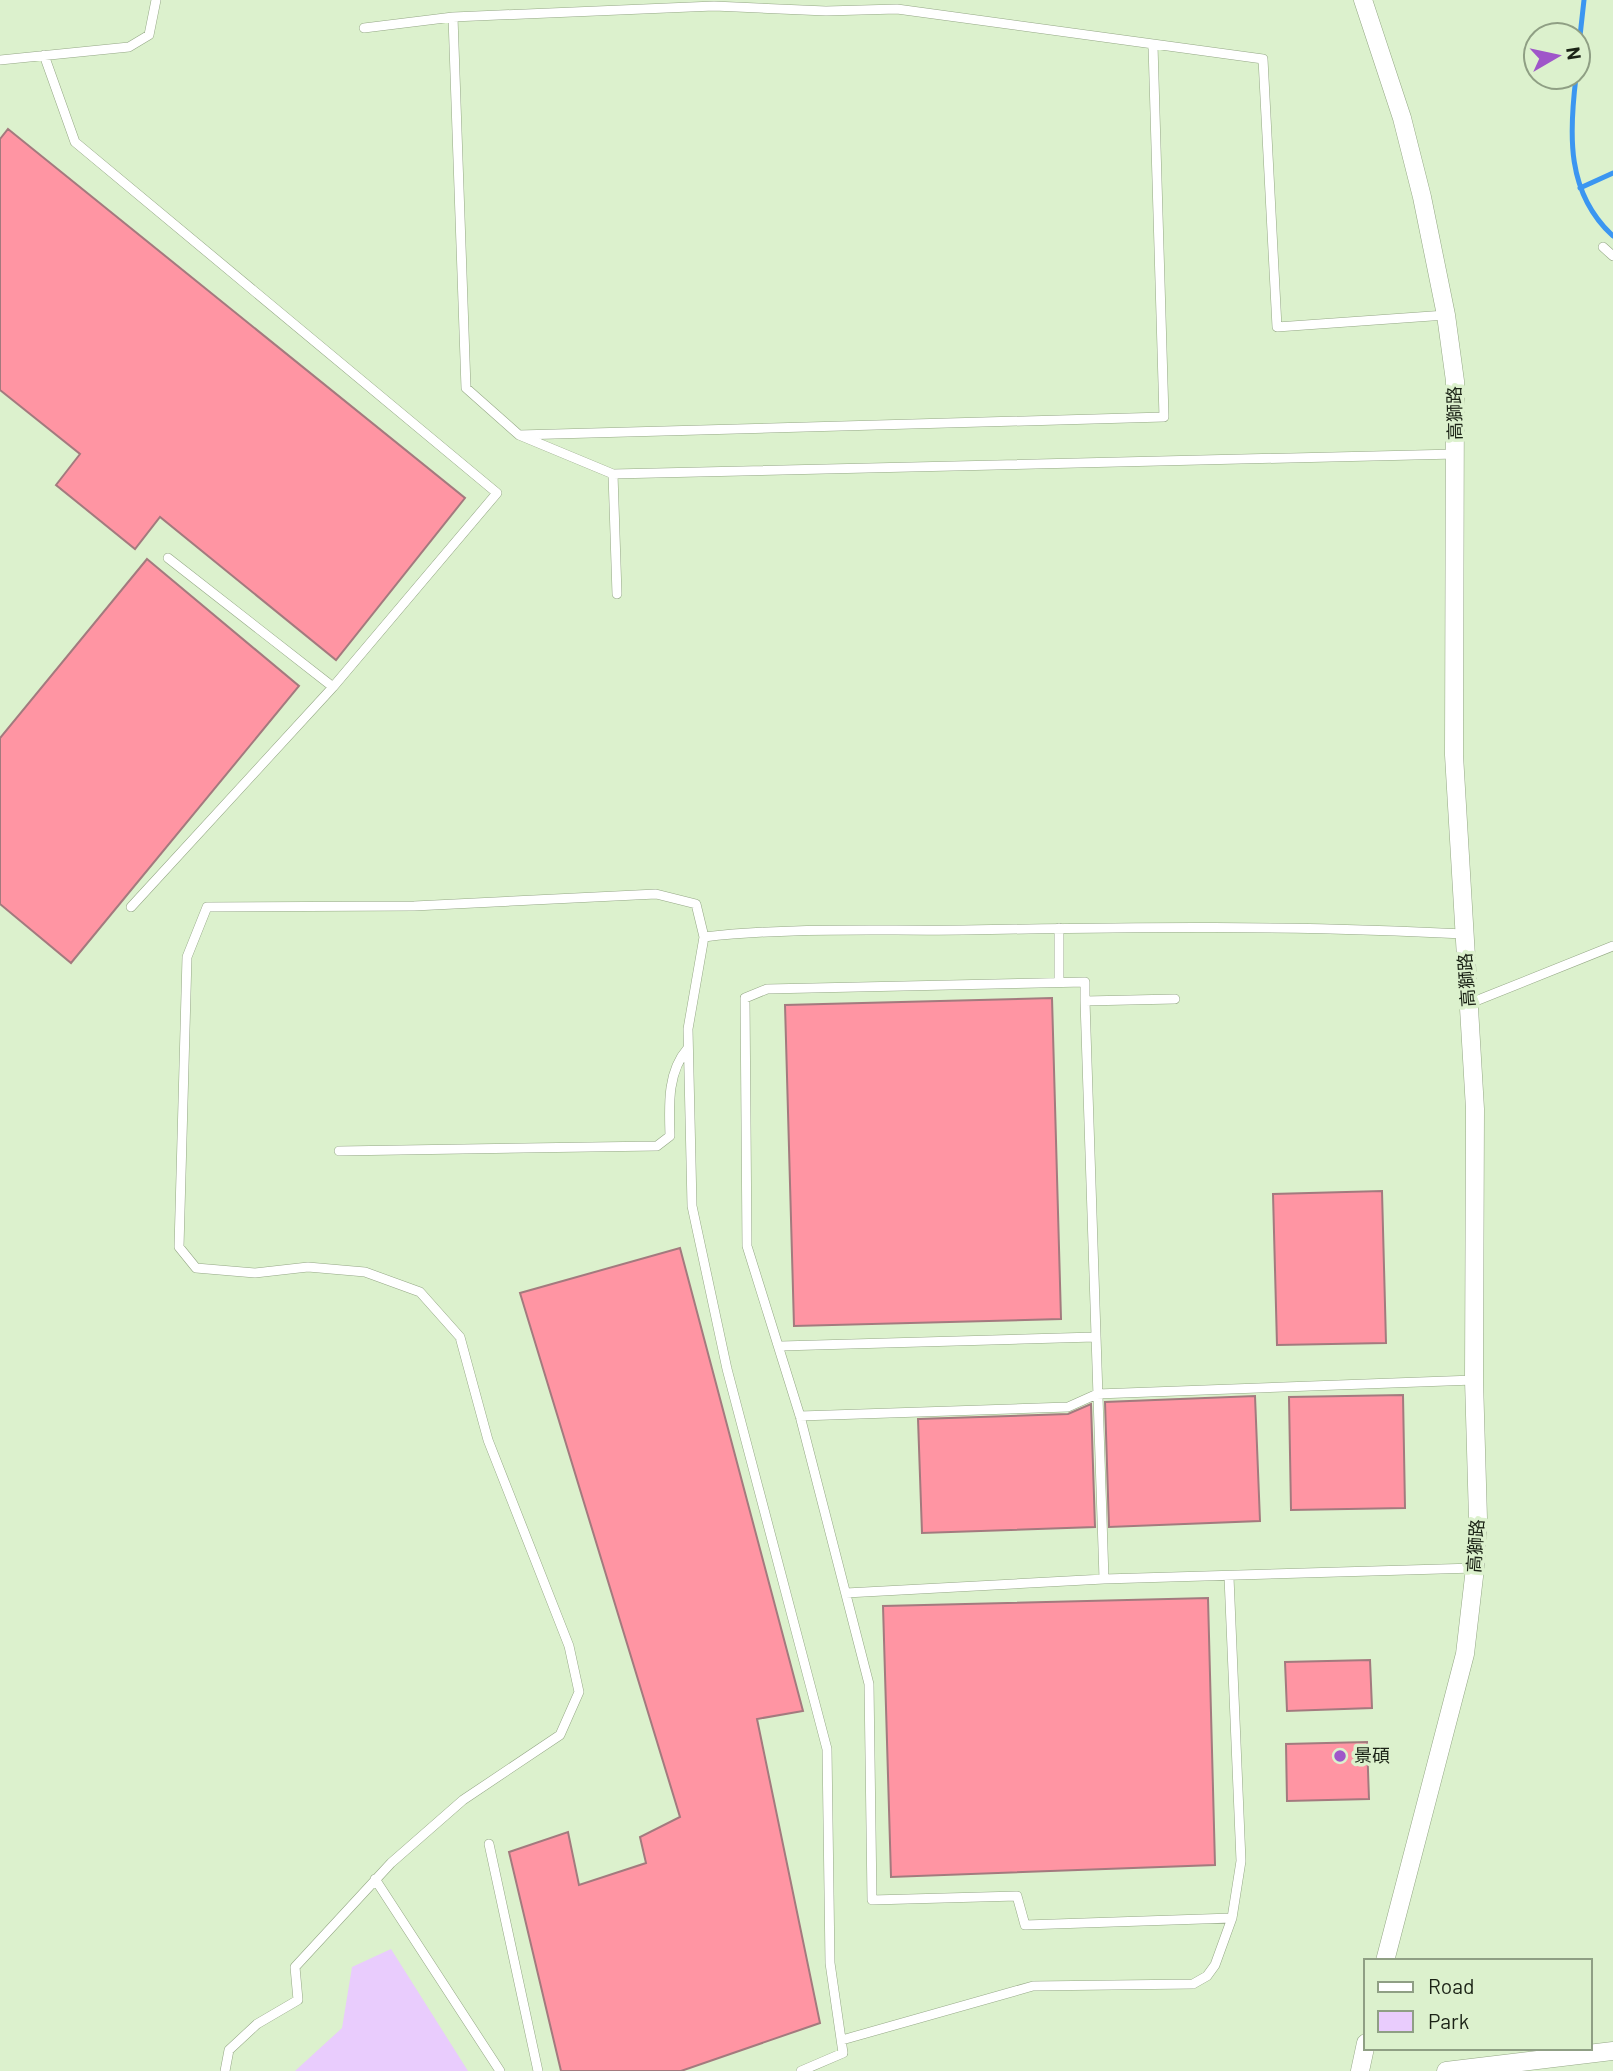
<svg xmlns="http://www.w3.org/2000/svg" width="1613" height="2071" viewBox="0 0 1613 2071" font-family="Barlow,'Noto Sans TC',sans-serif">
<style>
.green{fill:#e9ccfd}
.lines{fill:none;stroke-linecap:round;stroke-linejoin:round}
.stream{stroke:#3b96f1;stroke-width:5}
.building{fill:#ff95a3;stroke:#a37a7e;stroke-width:2}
.lane-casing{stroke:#94a785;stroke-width:10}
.street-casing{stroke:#94a785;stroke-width:19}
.lane{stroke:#fff;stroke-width:9}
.street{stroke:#fff;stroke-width:18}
.poi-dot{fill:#9f56c9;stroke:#dcf1cd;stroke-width:2.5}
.labels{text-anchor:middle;stroke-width:7;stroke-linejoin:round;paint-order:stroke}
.street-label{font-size:18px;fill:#1b2316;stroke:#dcf1cd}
.poi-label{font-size:18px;fill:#1b2316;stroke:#dcf1cd;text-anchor:start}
</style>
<rect width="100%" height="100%" fill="#dcf1cd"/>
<path class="green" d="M391 1949 468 2071H295L342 2028 352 1967Z"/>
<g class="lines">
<path class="stream" d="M1578 54 1584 0
M1576 77C1569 134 1566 193 1613 236
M1580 188 1613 173"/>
</g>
<path class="building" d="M8 129 465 498 336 660 160 517 135 549 56 485 80 454 0 390V139Z
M147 559 299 686 71 963 0 904V738Z
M1052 998 1061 1319 794 1326 785 1005Z
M1382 1191 1386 1343 1277 1345 1273 1194Z
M680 1248 803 1711 757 1719 820 2023 681 2071H561L509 1852 568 1832 579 1885 646 1863 640 1837 680 1817 520 1293Z
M1403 1395 1405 1508 1291 1510 1289 1397Z
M1255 1396 1260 1521 1109 1527 1105 1402Z
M1091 1404 1095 1527 922 1533 918 1419 1068 1414Z
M1208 1598 1215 1865 891 1877 883 1606Z
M1370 1660 1372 1708 1287 1711 1285 1662Z
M1367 1742 1369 1799 1287 1801 1286 1744Z"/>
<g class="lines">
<defs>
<path id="lane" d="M453 17 466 388 519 435 613 474
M364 28 453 17 714 6 826 11 897 9 1263 59 1277 327 1446 315
M44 55 75 142 497 493 333 687 131 907
M0 60 129 47 149 35 156 0
M1603 247 1613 256
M519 435 1164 417 1153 45
M168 558 333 687
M617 594 613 474 1456 454
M1059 928V982
M704 937 688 1029 692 1206 727 1369 827 1749 830 1963 843 2053 801 2071
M1085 1001V982L767 989 745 998 747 1246 800 1416 869 1684 872 1900 1017 1896 1025 1925 1232 1918
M1468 1004 1613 946
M339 1151 657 1146 670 1136C669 1105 667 1072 688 1048
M781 1346 1095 1337
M800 1416 1068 1407 1097 1394 1474 1380
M1104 1579 1085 1001 1175 999
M846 1593 1104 1579 1475 1568
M489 1844 538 2071
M375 1879 500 2071
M842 2040 1033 1986 1193 1984 1207 1976 1215 1965 1232 1918 1241 1861 1229 1577
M225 2071 229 2050 257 2024 298 2000 295 1967 391 1863 463 1800 560 1735 579 1692 569 1646 488 1440 460 1337 420 1292 365 1272 308 1267 255 1273 196 1268 179 1247 187 957 207 907 414 906 656 894 696 904 704 937C791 927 878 931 964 930 1131 927 1298 925 1464 934"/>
<path id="street" d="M1363 0 1402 118 1422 197 1446 315 1455 381 1454 755 1475 1109 1474 1380 1478 1519 1475 1568 1465 1654 1385 1961
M1360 2071 1366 2043
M1446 2071 1613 2051"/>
</defs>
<use href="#lane" class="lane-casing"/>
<use href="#street" class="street-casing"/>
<use href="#lane" class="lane"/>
<use href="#street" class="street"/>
</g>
<circle class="poi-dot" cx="1340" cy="1756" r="7"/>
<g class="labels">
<g class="street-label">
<text transform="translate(1455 413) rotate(-91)" y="6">高獅路</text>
<text transform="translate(1467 980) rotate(-94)" y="6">高獅路</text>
<text transform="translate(1476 1546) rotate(-86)" y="6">高獅路</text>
</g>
<g class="poi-label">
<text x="1354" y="1762">景碩</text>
</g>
</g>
<rect x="1364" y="1959" width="228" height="91" fill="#dcf1cd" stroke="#8f9f84" stroke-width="2"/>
<rect x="1378" y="1982" width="35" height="10" fill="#ffffff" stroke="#8f9f84" stroke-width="2"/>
<text x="1428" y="1994" font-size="21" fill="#1b2316">Road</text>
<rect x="1378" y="2011" width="35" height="21" fill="#e9ccfd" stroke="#8f9f84" stroke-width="2"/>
<text x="1428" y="2029" font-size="21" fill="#1b2316">Park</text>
<g transform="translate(1557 56) rotate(81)"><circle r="33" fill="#dcf1cd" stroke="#8f9f84" stroke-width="2"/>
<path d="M0-5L12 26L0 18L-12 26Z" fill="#9f56c9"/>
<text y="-10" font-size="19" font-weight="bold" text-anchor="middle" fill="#1b2316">N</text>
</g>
</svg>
